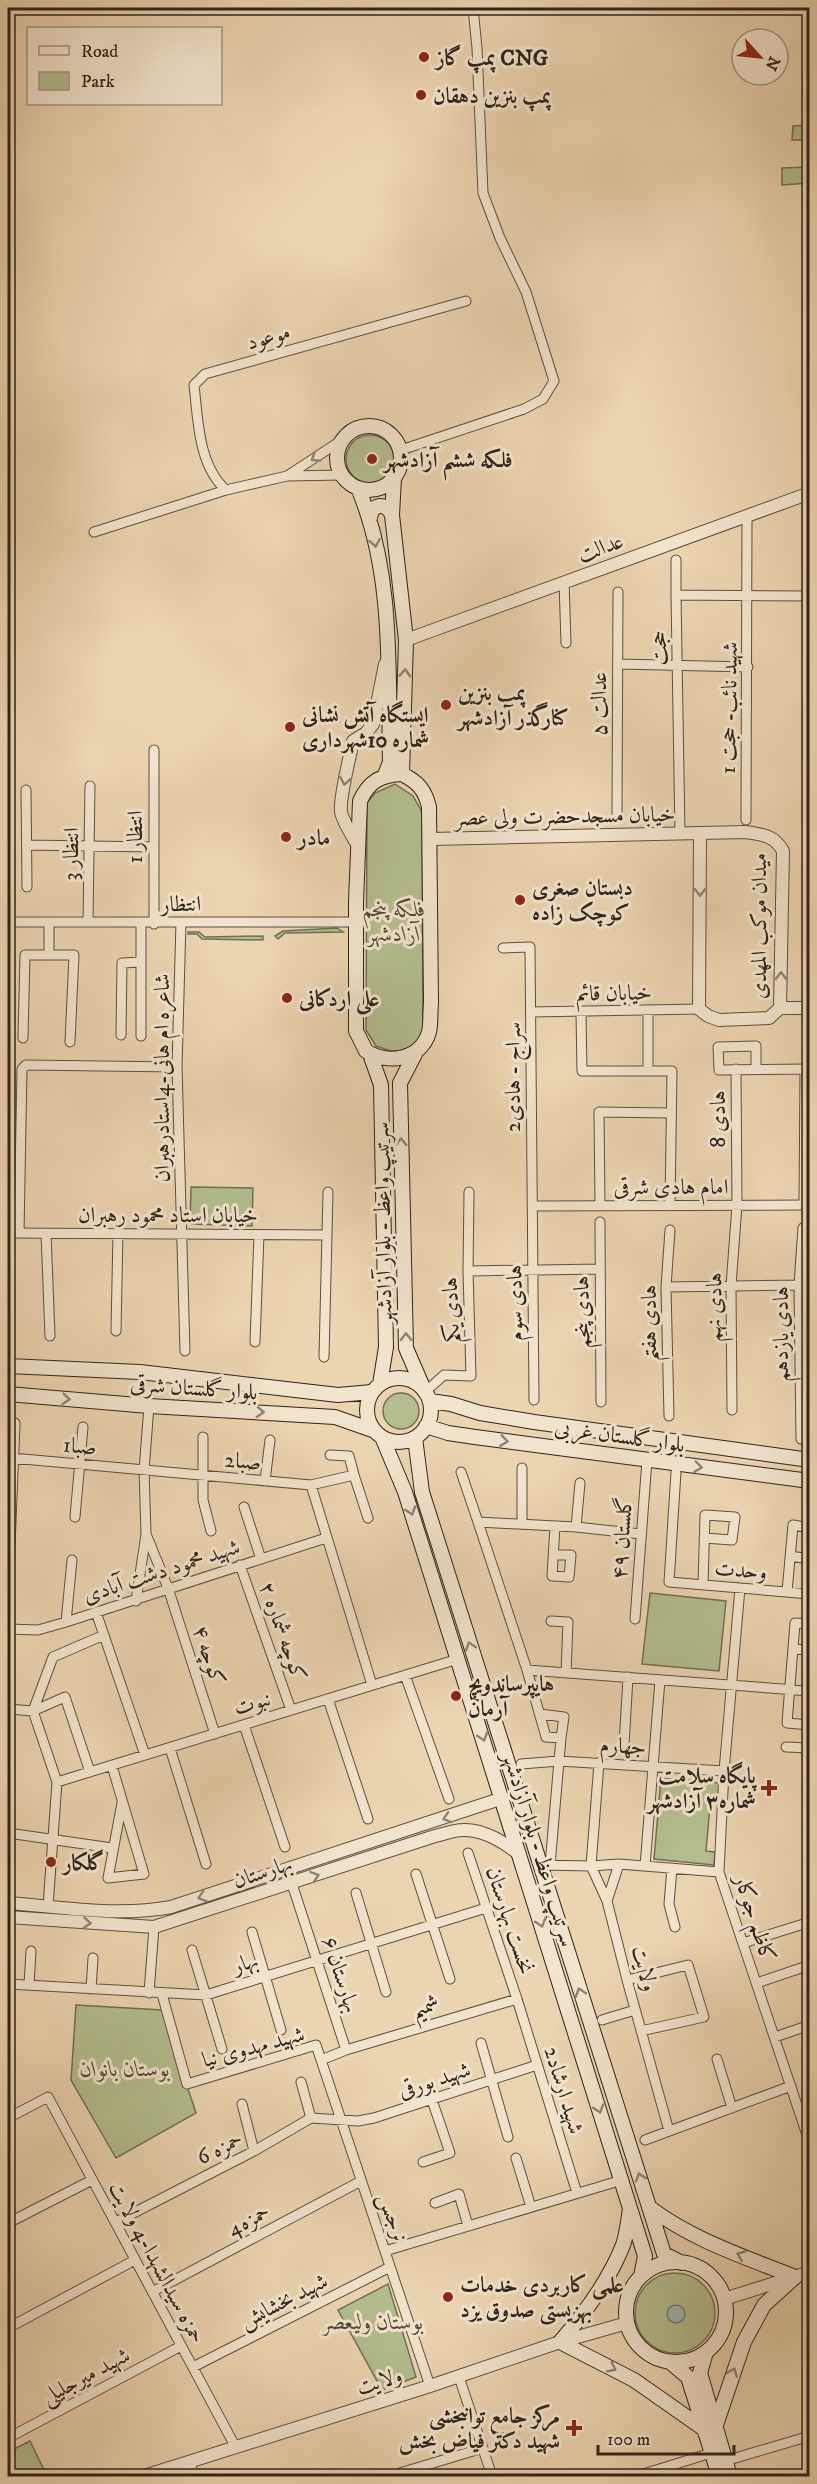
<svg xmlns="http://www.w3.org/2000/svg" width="817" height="2484" viewBox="0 0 817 2484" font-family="'IM FELL DW Pica',Amiri,serif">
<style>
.green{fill:#b3bd8e;stroke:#707054;stroke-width:1.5}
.water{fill:#98b8ac;stroke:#6e7c72;stroke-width:1.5}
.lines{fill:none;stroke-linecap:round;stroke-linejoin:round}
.minor-casing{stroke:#5d4f40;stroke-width:11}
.tertiary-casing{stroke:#5d4f40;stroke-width:14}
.secondary-casing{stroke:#2e231a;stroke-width:16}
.minor{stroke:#f2e3cc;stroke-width:9}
.tertiary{stroke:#f2e3cc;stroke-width:12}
.secondary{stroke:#f2e3cc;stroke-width:14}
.oneway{stroke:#908373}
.poi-dot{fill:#8f2418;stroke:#f2e3cc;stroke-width:2}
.labels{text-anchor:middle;stroke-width:6;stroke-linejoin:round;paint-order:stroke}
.poi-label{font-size:22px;font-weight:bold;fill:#2e231a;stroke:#f2e3cc;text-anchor:start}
.street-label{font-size:22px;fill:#2e231a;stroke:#f2e3cc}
.park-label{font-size:22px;font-style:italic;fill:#4f4a37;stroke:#f2e3cc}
</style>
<rect width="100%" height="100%" fill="#ebd4b0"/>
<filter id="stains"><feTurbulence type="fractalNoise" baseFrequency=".00333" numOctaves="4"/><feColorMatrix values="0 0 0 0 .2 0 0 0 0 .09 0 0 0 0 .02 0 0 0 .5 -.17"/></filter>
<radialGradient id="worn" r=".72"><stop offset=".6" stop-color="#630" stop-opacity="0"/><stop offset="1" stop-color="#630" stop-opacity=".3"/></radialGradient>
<path class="green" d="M809 125V140H792L793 126Z
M809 167V183L782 185V168Z
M346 459a24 24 0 1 1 48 0a24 24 0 1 1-48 0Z
M395 784 413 796 422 812 423 1040 412 1051H391L376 1046 366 1030 367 803 375 793Z
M337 928 343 932 285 933 278 939 275 936 283 931Z
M188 932H199L205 937 263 936V940L202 939 197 934H188Z
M191 1187 253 1188 252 1226 190 1224Z
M383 1411a18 18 0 1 1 36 0a18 18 0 1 1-36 0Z
M650 1593 726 1601 719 1671 642 1664Z
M661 1778 720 1783 719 1795H711L706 1851 715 1852 714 1865 654 1859Z
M76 2005 162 2010 196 2113 116 2158 71 2080Z
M635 2313a40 40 0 1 1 80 0a40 40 0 1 1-80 0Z
M388 2284 416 2377 382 2390 338 2310Z
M30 2441 47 2476H8V2452Z"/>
<path class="water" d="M667 2314a9 9 0 1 1 18 0a9 9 0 1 1-18 0Z"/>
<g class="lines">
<defs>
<path id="minor" d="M401 450 524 409 543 399 554 381 526 292 500 238 483 193 477 48 473 8
M287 476 342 440
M226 490C198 465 198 419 194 385L205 374 466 301
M94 532 226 490 287 476 342 475
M564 582 566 643
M676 595V560
M618 664 748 667
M26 790 27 887
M617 817 618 592
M746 820 747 516
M680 834 676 595 810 596
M27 845 153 847
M8 922H356
M49 922V955H74L70 1042
M88 922 90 786
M181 922 177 1067 185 1351
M141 924V1036
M154 924V750
M503 948 530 947 534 1400
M648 1011V1070
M531 1012 699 1009
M581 1012 582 1071H672L670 1206
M121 1035 122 963 141 962
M23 1038 25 955H49
M756 1069V1046L718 1047 719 1070 805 1069
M804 1205 805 1069H810
M532 1206 810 1205
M600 1206 599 1112 670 1113
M600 1222 601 1402
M8 1233 327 1235
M19 1233 22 1069 26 1065 177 1067
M46 1233 50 1336
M468 1271 600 1269
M666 1287 799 1285
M116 1331 118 1233
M255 1342 259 1235
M324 1357 328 1192
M425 1392 444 1375 471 1376 468 1271 469 1192
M732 1410 731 1286 737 1205 736 1069
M669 1416 666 1287 670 1230
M203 1437V1500L211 1531
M801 1439 799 1285 803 1228
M330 1455 349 1456 354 1475
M12 1458 311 1485 354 1475 368 1518
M461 1472 478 1522
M676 1472 669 1582 810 1594
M265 1481 270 1440
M311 1485 372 1685
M244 1507 261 1559
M75 1517 83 1427
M522 1524V1468
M576 1527 580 1483
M146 1534 168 1588 215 1734
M641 1534 576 1527 478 1522 527 1670 810 1691
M554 1555H571L569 1577 552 1576 555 1526
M790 1556 810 1559
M240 1565 291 1710
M703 1585 705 1515 735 1517 732 1540 704 1538
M740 1588 724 1771 719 1872 810 2144
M787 1592 793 1525 810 1528
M8 1596 15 1423
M136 1601 146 1534 144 1470 149 1406
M96 1612 145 1755
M635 1619 647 1460
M551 1621 568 1622 566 1673
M66 1622 72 1560
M810 1624 795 1623 787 1723 810 1725
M8 1629 38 1630 66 1622 326 1538
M793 1649 810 1650
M527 1670 546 1737 561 1738 564 1717 540 1714
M405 1675 449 1799
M328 1699 368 1819
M8 1709 33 1711 57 1782 48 1906
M33 1711 65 1697 90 1772
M33 1711 53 1657 104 1635
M244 1725 285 1847
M624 1745 628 1677
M786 1747 810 1748
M170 1748 206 1864
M599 1763 591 1866 607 1901
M521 1764 559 1761 724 1771
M112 1766 144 1874 108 1878 122 1803
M57 1782 458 1659
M8 1833 112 1848
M468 1853 517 1999 577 2193
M619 1864 607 1901 627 1980 669 2131
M540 1865 591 1866 619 1864 719 1872
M550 1865 561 1738
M645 1866 660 1680
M672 1868 669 1904 675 1927
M416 1874 450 1979
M292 1884 346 2050 321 2060
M356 1893 386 1992
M252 1932 281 2030
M743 1943 810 1922
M192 1950 222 2049
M627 1980 688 1965 704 2017 641 2031
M757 1983 810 1965
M8 1984 206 1995 486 1908
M29 1985 31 1951
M91 1989 93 1958
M149 1993 154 1927
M162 1994 187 2084 316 2045 430 2386
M602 2020 635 2010
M775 2037 810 2025
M481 2043 508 2137
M346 2050 517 1999
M717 2059 732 2108
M301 2082 311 2118
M242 2104 254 2151
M8 2118 48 2097 235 2446
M645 2140 791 2086
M516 2158 531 2207
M423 2162 450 2153 432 2100
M435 2203 459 2194 468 2226
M116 2222 254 2151 311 2118 358 2121 374 2118 537 2065
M8 2223 92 2180
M385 2251 622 2180
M152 2292 361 2181
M8 2328 135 2260
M193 2367 390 2267
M459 2377 492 2476
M8 2438 181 2346
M725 2461 810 2436
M190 2463 194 2476
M390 2476 483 2448
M637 2476 711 2453"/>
<path id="tertiary" d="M406 640 810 493
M431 839 746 832C763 835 774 835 783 851L780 1008 769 1018 719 1020 708 1016 699 1009 700 834
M358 846C353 837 343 822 341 812 339 799 350 756 353 741L366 733 373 724 385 664
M780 1008H810
M8 1903C62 1907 117 1917 171 1907L503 1798
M8 1917 154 1927 435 1836C444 1834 454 1830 463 1830 483 1829 506 1843 520 1855
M724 2299 810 2272
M144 2476 430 2386 560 2342 627 2323"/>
<path id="secondary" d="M337 458a32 32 0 1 1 64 0a32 32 0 1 1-64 0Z
M394 478 392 515 406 640 402 774
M358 488C394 573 388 671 390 762L385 775
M370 518C372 503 386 502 392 515
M402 774C418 782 425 790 429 807L431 1003C430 1012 431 1023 429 1032 421 1060 388 1065 366 1051L356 1031V902L360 801C369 781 381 775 402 774Z
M370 1054 381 1085 386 1347 380 1384
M415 1054 400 1083 406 1348 425 1392
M8 1366 140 1372 338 1395 372 1392
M367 1410a32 32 0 1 1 64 0a32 32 0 1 1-64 0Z
M8 1394 149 1406 335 1417 375 1431
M430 1401 451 1404 480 1413 534 1422 810 1460
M426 1426 448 1433 475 1437 810 1481
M382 1437 405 1492 645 2256 641 2276
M415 1438 422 1492 664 2254 682 2263
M649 2207C692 2240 745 2257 795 2277L764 2305 744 2342 715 2428
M630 2209C628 2220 627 2234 623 2245 609 2281 585 2313 560 2342L634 2380 704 2429
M626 2312a50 50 0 1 1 100 0a50 50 0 1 1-100 0Z
M706 2352 700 2373 730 2476
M670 2362 688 2377 719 2476"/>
</defs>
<use href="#minor" class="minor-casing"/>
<use href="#tertiary" class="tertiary-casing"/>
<use href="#secondary" class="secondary-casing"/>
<use href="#minor" class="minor"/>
<use href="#tertiary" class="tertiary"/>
<use href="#secondary" class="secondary"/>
</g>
<defs><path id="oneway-chevron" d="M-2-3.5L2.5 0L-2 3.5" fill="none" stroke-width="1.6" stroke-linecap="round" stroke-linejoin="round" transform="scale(1.5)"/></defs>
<g class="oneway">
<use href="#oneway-chevron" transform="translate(315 458) rotate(147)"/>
<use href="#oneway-chevron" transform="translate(375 543) rotate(80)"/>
<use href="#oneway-chevron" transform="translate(405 673) rotate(-88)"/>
<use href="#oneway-chevron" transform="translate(345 781) rotate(100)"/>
<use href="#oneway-chevron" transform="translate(700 892) rotate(90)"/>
<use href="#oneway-chevron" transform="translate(781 976) rotate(-89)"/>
<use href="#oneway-chevron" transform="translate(401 1142) rotate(-91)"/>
<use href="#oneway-chevron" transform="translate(406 1337) rotate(-91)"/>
<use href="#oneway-chevron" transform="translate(66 1399) rotate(5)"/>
<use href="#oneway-chevron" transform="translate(260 1412) rotate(3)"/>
<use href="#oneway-chevron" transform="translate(504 1441) rotate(8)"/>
<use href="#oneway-chevron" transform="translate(698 1467) rotate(7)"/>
<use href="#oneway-chevron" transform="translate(411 1511) rotate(72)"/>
<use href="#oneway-chevron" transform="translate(470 1646) rotate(-108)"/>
<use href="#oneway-chevron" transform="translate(483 1737) rotate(72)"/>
<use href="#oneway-chevron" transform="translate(447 1818) rotate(162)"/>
<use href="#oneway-chevron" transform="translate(315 1876) rotate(-19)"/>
<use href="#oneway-chevron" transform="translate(202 1897) rotate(162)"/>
<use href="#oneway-chevron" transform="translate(87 1923) rotate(5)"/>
<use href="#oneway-chevron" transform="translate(541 1923) rotate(73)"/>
<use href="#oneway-chevron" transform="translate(580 1992) rotate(-108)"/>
<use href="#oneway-chevron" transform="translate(599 2109) rotate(73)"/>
<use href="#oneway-chevron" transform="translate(640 2177) rotate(-108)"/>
<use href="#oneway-chevron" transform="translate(741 2255) rotate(-158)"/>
<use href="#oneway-chevron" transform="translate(612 2368) rotate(27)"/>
<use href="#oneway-chevron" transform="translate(733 2372) rotate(-69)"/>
</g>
<g class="poi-dot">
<circle cx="424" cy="57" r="6"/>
<circle cx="421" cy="95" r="6"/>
<circle cx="372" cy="459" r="6"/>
<circle cx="446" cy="705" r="6"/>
<circle cx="290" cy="727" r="6"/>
<circle cx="286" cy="837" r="6"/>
<circle cx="520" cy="900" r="6"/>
<circle cx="287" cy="998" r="6"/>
<circle cx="456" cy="1696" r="6"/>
<path d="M766 1779h6v6h6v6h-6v6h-6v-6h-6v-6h6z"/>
<circle cx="51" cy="1862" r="6"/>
<circle cx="448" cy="2297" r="6"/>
<path d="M571 2419h6v6h6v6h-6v6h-6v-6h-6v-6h6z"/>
</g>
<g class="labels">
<g class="poi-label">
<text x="436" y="65">پمپ گاز CNG</text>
<text x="433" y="103">پمپ بنزین دهقان</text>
<text x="384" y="467">فلکه ششم آزادشهر</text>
<text x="458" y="700">پمپ بنزین<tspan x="458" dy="25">کنارگذر آزادشهر</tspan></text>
<text x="302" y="722">ایستگاه آتش نشانی<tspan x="302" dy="25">شماره 10شهرداری</tspan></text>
<text x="298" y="845">مادر</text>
<text x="532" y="895">دبستان صغری<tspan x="532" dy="25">کوچک زاده</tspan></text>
<text x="299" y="1006">علی اردکانی</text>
<text x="468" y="1691">هایپرساندویچ<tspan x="468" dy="25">آرمان</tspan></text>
<text x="756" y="1783" text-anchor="end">پایگاه سلامت<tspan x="756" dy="25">شماره۳ آزادشهر</tspan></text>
<text x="63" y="1870">گلکار</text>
<text x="460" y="2292">علمی کاربردی خدمات<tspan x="460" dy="25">بهزیستی صدوق یزد</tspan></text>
<text x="560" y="2423" text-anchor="end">مرکز جامع توانبخشی<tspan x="560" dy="25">شهید دکتر فیاض بخش</tspan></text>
</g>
<g class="street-label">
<text transform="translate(268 336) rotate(-16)" y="8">موعود</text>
<text transform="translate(600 547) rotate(-20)" y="8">عدالت</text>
<text transform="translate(658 648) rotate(-92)" y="8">حجت</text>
<text transform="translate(598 704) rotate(-90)" y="8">عدالت ۵</text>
<text transform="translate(728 708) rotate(-89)" y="8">شهید نائب- حجت 1</text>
<text transform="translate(565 815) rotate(-1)" y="8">خیابان مسجدحضرت ولی عصر</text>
<text transform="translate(134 837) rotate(-90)" y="8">انتظار 1</text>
<text transform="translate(70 854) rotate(-89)" y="8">انتظار 3</text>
<text transform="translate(181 903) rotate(-1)" y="8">انتظار</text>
<text transform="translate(758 926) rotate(-90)" y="8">میدان موکب المهدی</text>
<text transform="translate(614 992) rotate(-1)" y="8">خیابان قائم</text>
<text transform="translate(512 1077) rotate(-90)" y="8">سراج - هادی2</text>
<text transform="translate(161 1078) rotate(-90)" y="8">شاعره ام هانی-4استادرهبران</text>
<text transform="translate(717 1119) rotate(-90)" y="8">هادی 8</text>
<text x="671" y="1194">امام هادی شرقی</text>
<text x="168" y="1222">خیابان استاد محمود رهبران</text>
<text transform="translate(382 1223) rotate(-91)" y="8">سرتیپ واعظ - بلوار آزادشهر</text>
<text transform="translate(514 1303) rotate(-91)" y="8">هادی سوم</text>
<text transform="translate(713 1307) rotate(-89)" y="8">هادی نهم</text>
<text transform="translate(450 1310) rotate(-92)" y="8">هادی یکم</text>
<text transform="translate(581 1312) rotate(-91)" y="8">هادی پنجم</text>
<text transform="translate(648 1323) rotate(-90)" y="8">هادی هفتم</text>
<text transform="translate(780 1334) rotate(-90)" y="8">هادی یازدهم</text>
<text transform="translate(194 1387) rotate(4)" y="8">بلوار گلستان شرقی</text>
<text transform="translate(620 1435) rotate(8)" y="8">بلوار گلستان غربی</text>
<text transform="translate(80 1445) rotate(5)" y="8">صبا1</text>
<text transform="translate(243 1460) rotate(5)" y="8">صبا2</text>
<text transform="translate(621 1538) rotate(-86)" y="8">گلستان ۴۹</text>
<text transform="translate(741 1569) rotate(5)" y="8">وحدت</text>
<text transform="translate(161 1570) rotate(-18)" y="8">شهید محمود دشت آبادی</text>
<text transform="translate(284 1631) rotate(71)" y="8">کوچه شماره ۲</text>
<text transform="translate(210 1655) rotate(72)" y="8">کوچه ۴</text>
<text transform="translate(252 1702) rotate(-17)" y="8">نبوت</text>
<text transform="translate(623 1745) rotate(3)" y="8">جهارم</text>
<text transform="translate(540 1849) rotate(73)" y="8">سرتیپ واعظ - بلوار آزادشهر</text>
<text transform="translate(262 1871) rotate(-18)" y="8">بهارستان</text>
<text transform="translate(756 1918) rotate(72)" y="8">کاظم جوکار</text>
<text transform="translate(511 1920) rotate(72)" y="8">نخست بهارستان</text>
<text transform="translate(245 1962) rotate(-17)" y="8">بهار</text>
<text transform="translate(646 1968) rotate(75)" y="8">ولایت</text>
<text transform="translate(342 1974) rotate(72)" y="8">بهارستان ۶</text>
<text transform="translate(425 2005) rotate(-17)" y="8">شمیم</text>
<text transform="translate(253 2046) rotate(-15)" y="8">شهید مهدوی نیا</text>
<text transform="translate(434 2079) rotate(-18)" y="8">شهید بورقی</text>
<text transform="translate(565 2090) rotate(73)" y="8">شهید ارشاد2</text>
<text transform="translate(219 2147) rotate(-27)" y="8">حمزه 6</text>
<text transform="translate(394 2217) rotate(71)" y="8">نرجس</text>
<text transform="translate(248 2219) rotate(-28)" y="8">حمزه4</text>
<text transform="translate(158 2262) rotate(62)" y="8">حمزه سیدالشهدا-4 ولایت</text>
<text transform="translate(283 2300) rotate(-27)" y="8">شهید بخشایش</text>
<text transform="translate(85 2375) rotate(-28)" y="8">شهید میرجلیلی</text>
<text transform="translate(379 2380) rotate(-17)" y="8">ولایت</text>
</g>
<g class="park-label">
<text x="394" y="916">فلکه پنجم<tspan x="394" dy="25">آزادشهر</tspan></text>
<text x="125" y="2076">بوستان بانوان</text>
<text x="373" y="2329">بوستان ولیعصر</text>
</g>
</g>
<rect width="817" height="2484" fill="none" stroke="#ebd4b0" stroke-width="30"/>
<rect x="9" y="9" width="799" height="2466" fill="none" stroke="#2e231a" stroke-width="3"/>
<rect x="15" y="15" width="787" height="2454" fill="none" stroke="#2e231a" stroke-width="1.5"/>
<rect x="27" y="27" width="195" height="78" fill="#f2e3cc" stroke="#a49685" stroke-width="1.5"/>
<rect x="39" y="46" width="30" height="9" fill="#f2e3cc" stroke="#a49685" stroke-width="1.5"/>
<text x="81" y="57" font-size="18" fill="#2e231a">Road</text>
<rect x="39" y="72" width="30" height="18" fill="#b3bd8e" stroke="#a49685" stroke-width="1.5"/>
<text x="81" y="87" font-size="18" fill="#2e231a">Park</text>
<g transform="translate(760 57) rotate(117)"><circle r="28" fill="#f2e3cc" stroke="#a49685" stroke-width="1.5"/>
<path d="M0-4.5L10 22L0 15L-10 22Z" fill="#8f2418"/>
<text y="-9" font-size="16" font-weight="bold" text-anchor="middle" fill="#2e231a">N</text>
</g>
<path d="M598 2445v9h136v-9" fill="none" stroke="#2e231a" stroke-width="3"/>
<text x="607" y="2445" font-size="18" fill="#2e231a" stroke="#f2e3cc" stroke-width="4.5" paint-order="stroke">100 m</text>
<rect width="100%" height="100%" filter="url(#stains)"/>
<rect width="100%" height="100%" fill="url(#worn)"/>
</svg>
